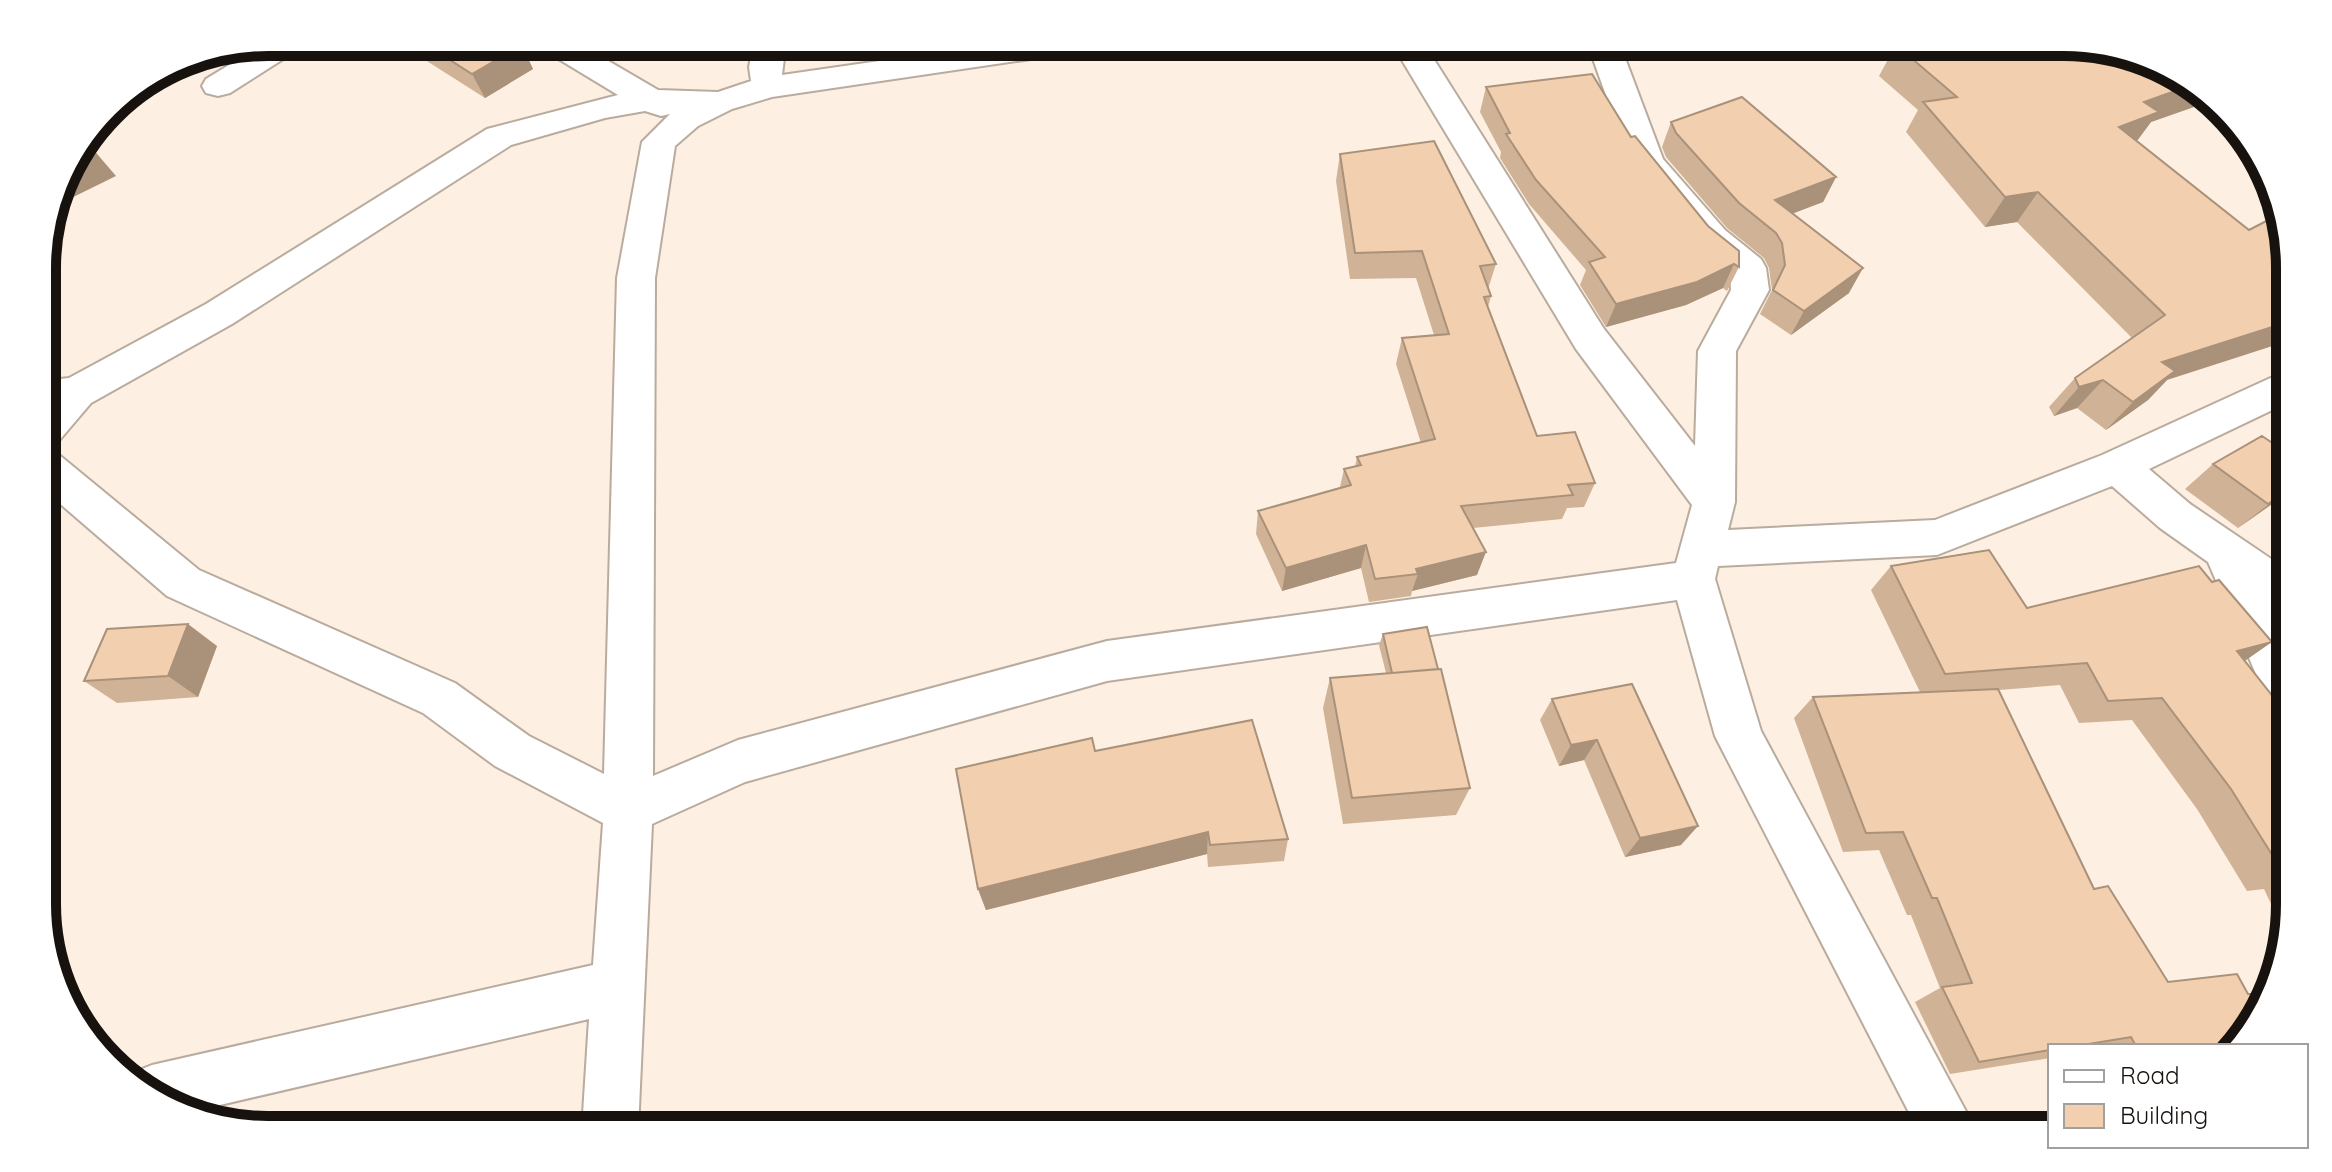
<svg xmlns="http://www.w3.org/2000/svg" width="2332" height="1172" viewBox="0 0 2332 1172" font-family="Quicksand,sans-serif">
<style>
.lines{fill:none;stroke-linecap:round;stroke-linejoin:round}
.minor-casing{stroke:#b9ab9d;stroke-width:4}
.minor{fill:#fff;fill-rule:evenodd}
.wall{fill:#d0b296}
.shaded-wall{fill:#a9917a}
.building{fill:#f2cfae;stroke:#a9917a;stroke-width:2}
.rim{fill:none;stroke:#17120d;stroke-width:10}
</style>
<rect width="100%" height="100%" fill="#fdefe1"/>
<g class="lines">
<defs>
<path id="minor" d="M304 42 299 49 230 93 218 96 206 93 202 86 206 79 265 43Z
M537 42H576L658 90 718 92 751 81 749 67 754 42H786L782 75 1011 42H1094L1089 49 1078 52 772 97 732 109 698 126 675 146 655 278 653 776 738 740 1107 641 1676 563 1692 505 1576 349 1391 42H1423L1604 329 1695 446 1698 351 1731 290 1730 273 1699 248 1630 163 1587 42H1619L1663 159 1725 230 1761 259 1766 268 1769 290 1736 351 1735 502 1728 530 1935 520 2102 455 2288 370 2289 402 2149 469 2190 504 2289 571V614L2271 607 2289 647V719L2273 714 2208 562 2160 528 2112 486 1937 555 1718 566 1715 579 1761 731 1976 1130H1918L1715 736 1677 600 1107 681 745 782 652 824 638 1130H582L589 1019 190 1112 168 1107 131 1076 132 1073 152 1065 593 965 603 823 495 766 423 713 167 596 43 489V449L58 454 199 570 455 683 529 736 604 774 617 278 642 142 670 114 661 116 645 111 605 118 511 145 232 324 91 403 57 443 43 448V381L69 378 206 304 487 129 618 95 542 49Z"/>
</defs>
<use href="#minor" class="minor-casing"/>
<use href="#minor" class="minor"/>
</g>
<path class="wall" d="M397 42H516L533 69 485 98Z
M1896 45 2164 65 2208 102 2151 122 2137 141 2249 230 2167 380 2148 400 2106 430 2077 408 2054 416 2049 407 2075 378 2132 338 2017 222 1985 227 1906 132 1918 110 1879 76Z
M1486 87 1631 137 1739 267 1727 291 1723 288 1686 305 1606 327 1580 285 1586 270 1529 204 1500 158 1501 152 1480 112Z
M1671 122 1836 177 1823 202 1792 213 1849 293 1791 335 1760 314 1772 290 1769 268 1764 258 1727 228 1666 157 1662 147Z
M1340 154 1496 264 1488 289 1491 296 1488 307 1537 436 1595 483 1584 507 1567 508 1562 519 1473 528 1477 575 1412 591 1411 596 1369 602 1361 568 1282 591 1256 534 1258 511 1340 487 1344 469 1355 467 1357 457 1421 443 1396 364 1402 338 1434 335 1416 278 1350 279 1336 181Z
M2213 464 2282 497 2238 528 2185 489Z
M1891 566 2027 608 2245 661 2289 717 2290 904 2284 932 2264 889 2247 891 2197 809 2132 720 2079 723 2060 685 1999 690 2094 889 2168 982 2230 1046H2050V1058L1950 1074 1915 1002 1940 988 1911 915H1907L1879 850 1843 852 1794 718 1813 697 1920 692 1871 590Z
M1383 634 1470 788 1456 815 1343 824 1323 708 1330 678 1386 673 1379 645Z
M217 646 198 697 117 703 84 681Z
M1632 684 1681 845 1625 857 1584 760 1559 766 1540 720 1552 699Z
M1095 751 1288 839 1284 861 1208 867 1207 854 986 910 978 889Z
M1718 1123 1824 1130H1705Z"/>
<path class="shaded-wall" d="M522 45 533 69 485 98 472 74Z
M2189 86 2208 102 2151 122 2136 142 2119 127 2144 102Z
M92 148 116 176 55 206 65 168 74 156Z
M1836 177 1823 202 1763 225 1775 200Z
M2038 192 2017 222 1985 227 2005 197Z
M1734 264 1723 288 1686 305 1606 327 1616 304Z
M1863 268 1849 293 1791 335 1804 311Z
M2288 322V341L2167 380 2148 400 2106 430 2133 402 2162 362Z
M2103 380 2077 408 2054 416 2079 387Z
M2289 489V491L2282 497 2238 528Z
M1366 545 1361 568 1282 591 1286 568Z
M1486 552 1477 575 1412 591 1418 574 1416 569Z
M188 624 217 646 198 697 168 676Z
M2272 642 2239 665 2237 651Z
M1597 740 1584 760 1559 766 1571 745Z
M1698 826 1681 845 1625 857 1640 838Z
M1208 832 1207 854 986 910 978 889Z"/>
<path class="building" d="M422 42H516L522 45 472 74Z
M1906 42H2064L2164 65 2189 86 2144 102 2159 112 2119 127 2249 230 2278 215 2288 239V322L2162 362 2175 371 2133 402 2103 380 2079 387 2075 378 2165 315 2038 192 2005 197 1923 102 1957 97 1896 45Z
M1592 74 1631 137 1635 136 1708 226 1739 251V267L1734 264 1697 282 1616 304 1589 262 1605 257 1536 180 1506 134 1510 133 1486 87Z
M1742 97 1836 177 1775 200 1863 268 1804 311 1773 290 1785 265 1782 243 1776 233 1739 203 1676 133 1671 122Z
M1434 141 1496 264 1480 266 1491 296 1484 297 1537 436 1575 432 1595 483 1568 485 1573 495 1461 506 1486 552 1416 569 1418 574 1375 579 1366 545 1286 568 1258 511 1351 485 1344 469 1361 465 1357 457 1435 439 1402 338 1449 334 1422 251 1355 253 1340 154Z
M85 142 92 148 74 156Z
M2262 436 2289 454V489L2268 504 2213 464Z
M1989 550 2027 608 2199 566 2212 582 2219 580 2272 642 2237 651 2289 717 2290 873 2284 874 2231 789 2162 698 2108 701 2087 663 1945 674 1891 566Z
M188 624 168 676 84 681 107 629Z
M1427 627 1438 669 1392 673 1383 634Z
M1441 669 1470 788 1352 798 1330 678Z
M1632 684 1698 826 1640 838 1597 740 1571 745 1552 699Z
M1998 689 2094 889 2108 886 2168 982 2237 974 2248 994H2269L2267 1004 2230 1046H2136L2131 1037 2076 1046H2050V1050L1979 1062 1942 987 1972 983 1937 898H1932L1903 832 1866 833 1813 697Z
M1252 720 1288 839 1210 845 1208 832 978 889 956 769 1092 738 1095 751Z
M1718 1123 1823 1125 1824 1130H1719Z"/>
<path d="M0 0H2332V1172H0ZM268 56H2064A212 212 0 0 1 2276 268V904A212 212 0 0 1 2064 1116H268A212 212 0 0 1 56 904V268A212 212 0 0 1 268 56Z" fill="#fff" fill-rule="evenodd"/>
<path class="rim" d="M268 56H2064A212 212 0 0 1 2276 268V904A212 212 0 0 1 2064 1116H268A212 212 0 0 1 56 904V268A212 212 0 0 1 268 56Z"/>
<rect x="2048" y="1044" width="260" height="104" fill="#ffffff" stroke="#a2a09e" stroke-width="2"/>
<rect x="2064" y="1070" width="40" height="12" fill="#ffffff" stroke="#a2a09e" stroke-width="2"/>
<text x="2120" y="1084" font-size="24" fill="#17120d">Road</text>
<rect x="2064" y="1104" width="40" height="24" fill="#f2cfae" stroke="#a2a09e" stroke-width="2"/>
<text x="2120" y="1124" font-size="24" fill="#17120d">Building</text>
</svg>
